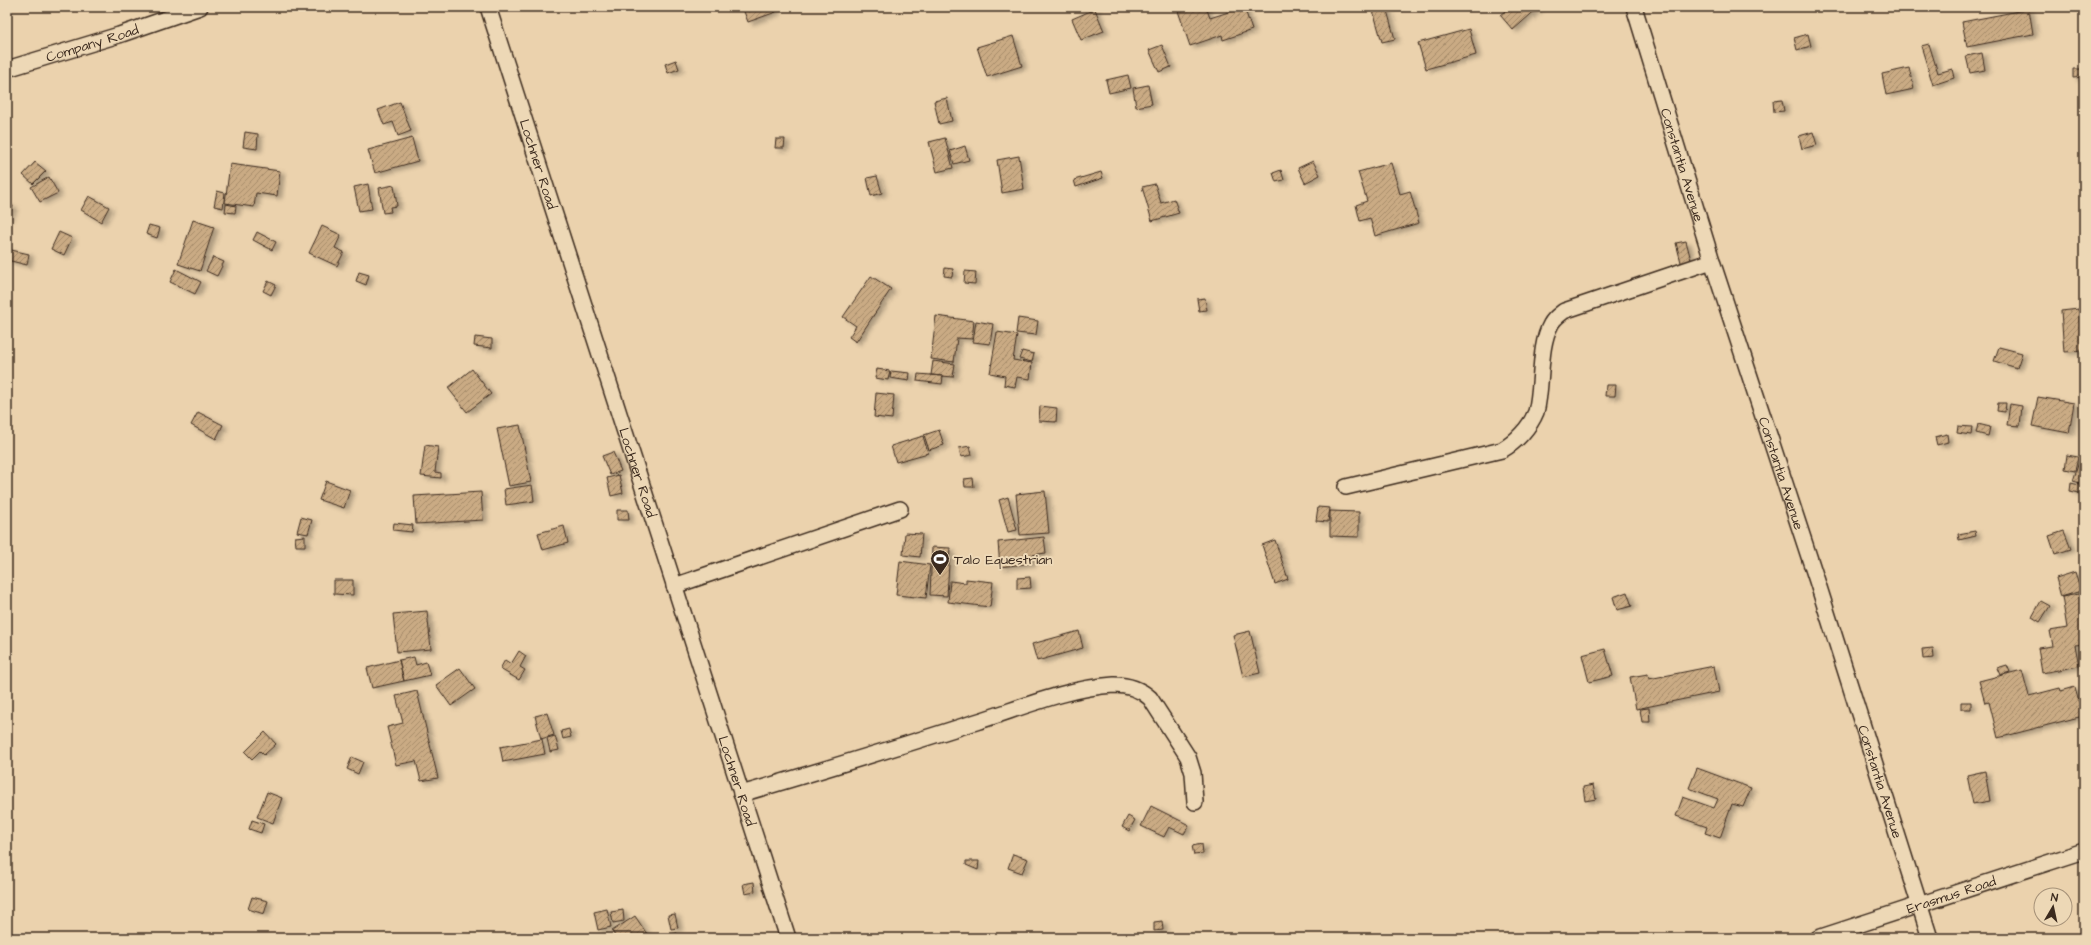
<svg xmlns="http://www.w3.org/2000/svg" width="2091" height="945" viewBox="0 0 2091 945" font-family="'Architects Daughter',sans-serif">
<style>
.building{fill:url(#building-hatch);stroke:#3b2a1e;filter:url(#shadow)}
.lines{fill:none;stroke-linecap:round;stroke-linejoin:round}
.minor-casing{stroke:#3b2a1e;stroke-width:18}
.minor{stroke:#edd8b6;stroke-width:15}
.labels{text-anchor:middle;stroke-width:4;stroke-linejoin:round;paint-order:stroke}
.street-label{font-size:14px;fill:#3b2a1e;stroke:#edd8b6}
.poi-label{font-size:14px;fill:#3b2a1e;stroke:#edd8b6;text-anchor:start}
</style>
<defs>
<pattern id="building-hatch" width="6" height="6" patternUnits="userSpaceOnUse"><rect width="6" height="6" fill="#caab84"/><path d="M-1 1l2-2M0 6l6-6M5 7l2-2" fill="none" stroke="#a58b6b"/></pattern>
<filter id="shadow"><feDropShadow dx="4.5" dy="2.5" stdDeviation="2" flood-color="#0004"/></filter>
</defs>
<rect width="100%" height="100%" fill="#ebd2ad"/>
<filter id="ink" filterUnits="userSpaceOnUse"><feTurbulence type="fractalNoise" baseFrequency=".025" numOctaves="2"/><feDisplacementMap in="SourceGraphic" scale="8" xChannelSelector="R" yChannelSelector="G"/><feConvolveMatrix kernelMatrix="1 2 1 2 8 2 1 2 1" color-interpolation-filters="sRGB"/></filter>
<g filter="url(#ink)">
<path class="building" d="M748 7H774L776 12 748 22 743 9Z
M1206 7 1210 18 1244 7 1252 30 1223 40 1222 35 1190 46 1177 8Z
M1372 7H1386L1395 39 1382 42Z
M1510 7H1539L1513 30 1500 15Z
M1095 9 1104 31 1081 40 1072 19Z
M2029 9 2033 34 1967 47 1962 22Z
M1469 29 1476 55 1426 69 1418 43Z
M1808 34 1811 46 1797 50 1794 38Z
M1013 36 1022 66 987 77 977 47Z
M1929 44 1938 73 1952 69 1954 78 1933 85 1921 46Z
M1162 45 1171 67 1159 72 1149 50Z
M1982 53 1985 70 1970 73 1966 56Z
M676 60 679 69 668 73 665 64Z
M1909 68 1914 89 1886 95 1882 74Z
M2073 69H2084V77L2073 78Z
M1128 75 1131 88 1109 93 1106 80Z
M1148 85 1152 104 1136 107 1133 88Z
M947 98 952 121 939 124 934 101Z
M1782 100 1784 111 1774 112 1773 101Z
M400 102 411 131 398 136 393 122 384 125 378 110Z
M245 132 258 134 257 149 243 147Z
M1813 132 1817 145 1802 149 1799 136Z
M412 138 418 161 375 173 368 150Z
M945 138 953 168 937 172 929 142Z
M776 139H785L784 148H775Z
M965 146 969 160 954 164 950 151Z
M1019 156 1024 189 1002 193 997 160Z
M1313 161 1320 175 1305 183 1298 168Z
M35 162 46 171 33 184 23 175Z
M1391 163 1400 194 1410 191 1419 223 1375 236 1370 218 1360 221 1356 205 1367 201 1358 172Z
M230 164 280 171 277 196 256 193 254 207 225 203Z
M1281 170 1284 180 1276 182 1273 173Z
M1101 172 1103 178 1076 187 1074 180Z
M877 176 882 193 871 196 867 178Z
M49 177 58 193 40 202 31 187Z
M368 184 372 209 359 211 354 187Z
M1155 184 1161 203 1174 199 1179 213 1152 221 1142 187Z
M394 185 397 206 390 207 391 212 383 213 379 188Z
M217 191 225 193 223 208 214 206Z
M89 196 109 207 101 222 81 210Z
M7 204 13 206 7 220Z
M226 204 236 206 235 213 225 212Z
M193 220 214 227 200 271 178 264Z
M149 225 160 228 157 238 146 234Z
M322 226 341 235 335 248 344 252 337 266 309 253Z
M59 232 72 238 64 255 51 249Z
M257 232 276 242 272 250 253 240Z
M1686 241 1692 264 1682 266 1676 243Z
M7 249 29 254 27 265 7 260Z
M213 257 224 262 217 276 206 271Z
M945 268 953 269 952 277 944 276Z
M176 269 201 282 195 294 170 282Z
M965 271 976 272 975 284 964 283Z
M359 272 369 275 366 285 356 281Z
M871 276 891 289 856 342 849 337 856 326 843 317Z
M268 281 276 285 271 295 263 291Z
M1205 298 1207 310 1199 311 1197 299Z
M2079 309 2083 351 2064 352 2061 311Z
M936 316 974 321 972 339 957 338 954 362 931 359Z
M1018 318 1038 321 1036 335 1016 333Z
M976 321 993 324 990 344 973 342Z
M997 332 1017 335 1013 360 1032 363 1030 379 1017 377 1015 387 1004 385 1005 376 990 373Z
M475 337 492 339V348L474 346Z
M1999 347 2022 353 2017 368 1994 361Z
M1022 351 1034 354 1032 362 1019 359Z
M933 361 955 364 953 377 931 375Z
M472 369 491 394 467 412 448 388Z
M877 369 890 371 888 380 875 378Z
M891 371 910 373 909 381 890 378Z
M918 374 943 376 942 384 917 381Z
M1606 385H1616L1615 396H1605Z
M876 393 894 395 892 419 874 417Z
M2038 397 2074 403 2069 433 2032 426Z
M1998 403H2006L2005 412 1997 411Z
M2010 404 2022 406 2020 426 2007 425Z
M1040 406 1057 408 1056 422 1039 421Z
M198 412 223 425 216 439 191 425Z
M1978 424 1990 427 1988 436 1976 433Z
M520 425 531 482 509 486 497 429Z
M1958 426 1972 427 1971 435 1957 433Z
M939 430 944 445 929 450 924 435Z
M1947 434 1948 442 1937 445 1935 437Z
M923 436 928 453 896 462 891 446Z
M425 445 438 447 435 472 441 473V478L421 476Z
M970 446 972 455 961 457 959 448Z
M2084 446V484L2073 481Z
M613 452 621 471 610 475 602 456Z
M2067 455 2078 457 2075 471 2065 469Z
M619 475 623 493 611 496 607 478Z
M973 478 974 487H965L964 479Z
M326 481 350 490 344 508 319 500Z
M2071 483 2084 486V494L2070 491Z
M532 485 534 501 506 505 504 489Z
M1045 491 1049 533 1020 535 1016 494Z
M481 492 483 520 416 524 414 496Z
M1008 497 1017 530 1008 532 999 500Z
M1318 507 1330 508 1328 522 1316 521Z
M617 510H628L629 520H617Z
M1330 511 1359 512V537L1330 536Z
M301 517 312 520 308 534 297 532Z
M394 523 413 525 412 532 393 530Z
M564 526 568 543 543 550 538 533Z
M1975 531 1976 536 1959 540 1958 534Z
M2064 531 2071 549 2055 554 2049 536Z
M905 533 922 534 920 557 903 555Z
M305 536V546H296L295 537Z
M1044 537 1046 553 1031 555 1032 563 1000 567 998 542Z
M1275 540 1288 579 1275 584 1262 545Z
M932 547 950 548 947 596 930 595Z
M900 561 930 565 926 598 896 595Z
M2075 572 2081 591 2061 597 2056 578Z
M1030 577 1031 588 1017 589V578Z
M966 579 993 582 990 607 948 602 950 581 966 583Z
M334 580H353V595L334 594Z
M1627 592 1632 606 1617 610 1613 597Z
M2084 593V644L2075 645 2079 666 2042 673 2038 648 2053 646 2050 631 2067 628 2062 597Z
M2041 601 2050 606 2040 622 2032 617Z
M427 611 431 649 397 652 393 614Z
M1079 631 1083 648 1037 661 1032 644Z
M1250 631 1260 673 1243 677 1233 635Z
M1933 648 1934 658 1923 659 1922 649Z
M1605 649 1613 676 1589 682 1582 655Z
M519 651 526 656 520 667 525 670 519 680 500 669 505 660 511 664Z
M414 657 416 665 426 662 430 675 404 681 399 660Z
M399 660 404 681 372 688 367 668Z
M2007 665 2010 672 2000 675 1997 668Z
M1714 666 1719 692 1636 709 1630 677 1648 674 1649 679Z
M460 668 475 689 451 706 436 685Z
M2022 670 2029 696 2060 688 2061 691 2075 687 2083 716 1998 738 1989 702 1985 703 1979 681Z
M417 691 438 778 421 781 416 761 396 765 387 727 403 723 396 696Z
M1961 702H1971V709H1961Z
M1649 708 1650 722H1642L1640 709Z
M547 713 554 735 541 739 535 716Z
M569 729 571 737 563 739 561 731Z
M265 732 276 744 264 755 260 751 252 759 245 752Z
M555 736 559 750 550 752 547 738Z
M542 739 545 754 503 762 500 747Z
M352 757 363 762 358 774 347 769Z
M1697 768 1751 788 1743 807 1732 804 1720 838 1705 833 1707 827 1676 816 1683 797 1714 808 1718 799 1689 788Z
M1985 771 1990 801 1973 804 1967 775Z
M1593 785 1596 799 1585 801 1583 787Z
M267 792 282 798 273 823 257 817Z
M1151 806 1189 825 1184 834 1169 827 1164 837 1141 826Z
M1128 816 1135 820 1129 831 1122 827Z
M252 820 264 824 261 833 249 829Z
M1202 844 1203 854 1194 855 1192 846Z
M1013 854 1028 859 1022 873 1008 868Z
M966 861H979L978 870 966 865Z
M754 882 755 892 745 894 743 884Z
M252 897 268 901 264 914 248 909Z
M607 909 611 927 598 930 594 912Z
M623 910 624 921 613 923 611 912Z
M675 914 678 928 671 929 668 915Z
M635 916 647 934 642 938H616L612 931Z
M1162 921 1163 930 1154 931V922Z
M677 933 679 938H666L665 936Z"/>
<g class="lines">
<defs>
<g id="minor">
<path id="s1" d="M488 7 788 938"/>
<path id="s2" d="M1634 7 1712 261 1817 581 1930 938"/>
<path id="s3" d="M7 69 119 35 200 7"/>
<path d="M1346 487 1502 450C1516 442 1530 427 1536 412 1543 386 1538 347 1551 324 1554 318 1559 315 1564 311L1712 261"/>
<path d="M674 586 900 509"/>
<path d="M741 794C820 771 898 747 976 722 1021 708 1067 688 1114 685 1127 685 1140 689 1150 698L1188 757 1193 773 1195 802"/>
<path id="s4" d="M1818 938 2084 851"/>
</g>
</defs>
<use href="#minor" class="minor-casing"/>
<use href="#minor" class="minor"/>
</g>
</g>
<defs>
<symbol id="stadium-pin" viewBox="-11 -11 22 30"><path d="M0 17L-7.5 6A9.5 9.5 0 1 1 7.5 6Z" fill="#3b2a1e" stroke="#edd8b6"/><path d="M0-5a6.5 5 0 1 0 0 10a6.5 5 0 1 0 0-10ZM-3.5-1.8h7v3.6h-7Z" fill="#fff"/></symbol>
</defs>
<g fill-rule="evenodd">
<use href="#stadium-pin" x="929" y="548" width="22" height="30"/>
</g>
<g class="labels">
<g class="street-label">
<text dy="5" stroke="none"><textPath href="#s3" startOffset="89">Company Road</textPath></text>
<text dy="5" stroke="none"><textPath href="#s1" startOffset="165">Lochner Road</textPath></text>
<text dy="5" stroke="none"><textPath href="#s2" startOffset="165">Constantia Avenue</textPath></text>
<text dy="5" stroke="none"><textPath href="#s1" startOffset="489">Lochner Road</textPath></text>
<text dy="5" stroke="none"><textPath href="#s2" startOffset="489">Constantia Avenue</textPath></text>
<text dy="5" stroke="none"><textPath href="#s1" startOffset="813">Lochner Road</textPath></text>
<text dy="5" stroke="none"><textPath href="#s2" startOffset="813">Constantia Avenue</textPath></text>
<text dy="5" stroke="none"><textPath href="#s4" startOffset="140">Erasmus Road</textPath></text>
</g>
<g class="poi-label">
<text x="954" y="564">Talo Equestrian</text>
</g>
</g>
<rect width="2091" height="945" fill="none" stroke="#edd8b6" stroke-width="24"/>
<rect x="12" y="12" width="2067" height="921" fill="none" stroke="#3b2a1e" stroke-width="1.5" filter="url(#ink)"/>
<g transform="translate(2053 907) rotate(9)"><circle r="19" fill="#edd8b6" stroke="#a69279"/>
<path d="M0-3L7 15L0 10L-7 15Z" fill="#3b2a1e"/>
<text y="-6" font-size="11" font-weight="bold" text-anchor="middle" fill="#3b2a1e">N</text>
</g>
</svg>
